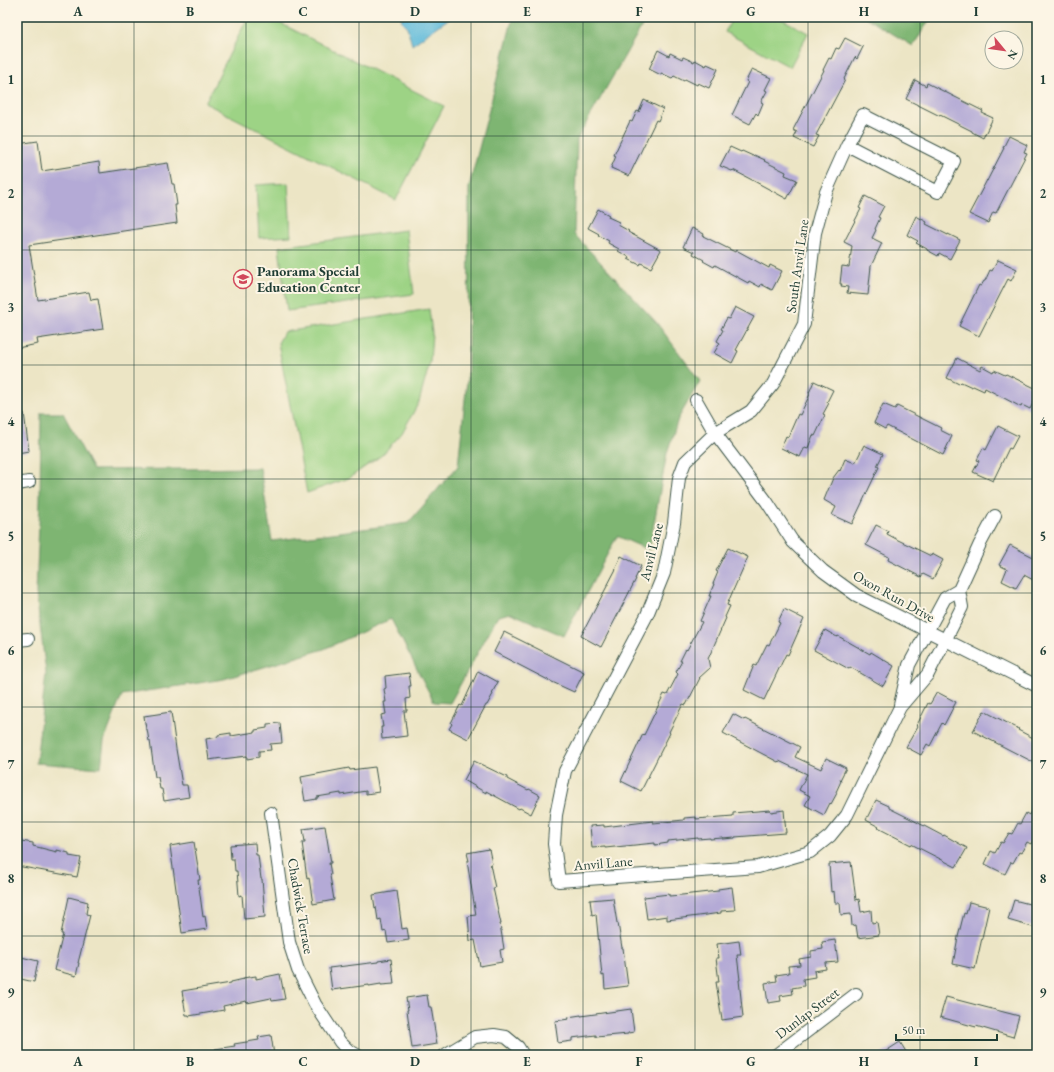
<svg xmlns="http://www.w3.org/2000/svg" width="1054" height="1072" viewBox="0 0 1054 1072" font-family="'EB Garamond',serif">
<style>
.green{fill:#9dd385;stroke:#5e885c}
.forest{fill:#7eb572;stroke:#4e7953}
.water{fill:#5cb9da;stroke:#3e7b87}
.building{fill:#b4aad6}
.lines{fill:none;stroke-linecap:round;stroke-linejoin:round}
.minor-casing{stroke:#3e564a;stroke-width:14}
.minor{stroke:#fff;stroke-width:12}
.grid{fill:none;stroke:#1f3d34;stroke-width:1;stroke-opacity:0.55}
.labels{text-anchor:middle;stroke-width:4;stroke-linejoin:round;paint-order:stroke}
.street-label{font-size:14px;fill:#1f3d34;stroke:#fcf5e5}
.poi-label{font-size:14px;font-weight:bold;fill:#1f3d34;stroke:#fcf5e5;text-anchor:start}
.neatline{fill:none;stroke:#1f3d34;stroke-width:1.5}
.grid-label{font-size:13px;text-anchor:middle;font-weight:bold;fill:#1f3d34}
</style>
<rect width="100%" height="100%" fill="#fcf5e5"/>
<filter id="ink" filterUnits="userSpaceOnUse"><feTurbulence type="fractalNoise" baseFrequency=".025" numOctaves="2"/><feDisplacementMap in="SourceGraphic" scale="8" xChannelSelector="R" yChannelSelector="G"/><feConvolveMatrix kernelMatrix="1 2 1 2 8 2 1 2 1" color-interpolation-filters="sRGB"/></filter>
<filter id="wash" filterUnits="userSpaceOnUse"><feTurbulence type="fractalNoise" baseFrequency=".012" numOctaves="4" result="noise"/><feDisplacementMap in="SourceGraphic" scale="16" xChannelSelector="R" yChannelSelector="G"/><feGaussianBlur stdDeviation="0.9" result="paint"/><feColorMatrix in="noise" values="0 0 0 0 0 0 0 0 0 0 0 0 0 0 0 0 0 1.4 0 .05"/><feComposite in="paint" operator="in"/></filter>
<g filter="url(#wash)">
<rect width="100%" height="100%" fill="#ece5c5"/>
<path class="green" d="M248 17H268L444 106 396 200 205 103Z
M733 17H778L808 33 790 67 725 32Z
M288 183 291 236 259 238 256 185Z
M406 230 414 294 287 311 279 247Z
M429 309 432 333 430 362 419 402 402 433 382 455 349 478 307 493 278 343 284 332Z"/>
<path class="forest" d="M513 17H647L577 139 574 234 656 322 700 381 678 419 667 453 649 550 617 536 564 636 511 613 498 616 450 703 434 702 391 619 324 649 224 679 122 695 104 741 101 768 36 763 46 673 36 593 40 501 41 413H63L93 470 260 468 272 541 408 523 458 466 468 371 469 187Z
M865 17H931L913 46Z"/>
<path class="water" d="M401 17H451L412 45 407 27 402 22Z"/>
<g id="blocks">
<path class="building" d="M845 38 863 47 857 59 855 57 844 79 845 80 816 135 819 136 813 147 794 138 797 132 793 130 824 70H823L829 58 831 59 836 48 839 49Z
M658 50 669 56 670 53 682 59 683 57 694 62 695 60 706 66 707 64 718 69 709 88 698 83 697 85 685 79 684 81 674 76 672 78 661 73V75L649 69Z
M752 69 771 78 765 90 767 91 761 102 763 103 758 115 756 113 750 124 732 115 748 82 746 81Z
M915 80 926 86 927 83 983 111 982 113 993 118 983 138 972 132V131L940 115V116L906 99Z
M644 100 663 109 658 121 656 120 629 176 611 168 616 156 614 155 630 121 632 122 637 111 639 112Z
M1009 136 1027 145 1024 152 1027 153 996 213 993 212 988 223 969 214 987 180V181L1004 148H1003Z
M38 141 42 171 99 162 100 173 168 163 172 184H174L177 205H175L177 223 29 245 38 300 89 292 91 300 98 299 103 329 37 339 38 344 17 348V144Z
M730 147 741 152 742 151 753 156 754 155 765 160 764 161 786 172 785 175 797 180 787 199 754 181 733 170 732 171 720 166Z
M865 196 884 206 878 217 880 218 875 229 876 230 872 238 882 243 871 266 868 295 847 293 848 287 841 286 842 284H840L842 266 849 267 852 246 844 242 861 209 859 208Z
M598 209 609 215 608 217 619 222 618 225 629 231 628 232 661 250 651 268 641 263 640 265 628 259 629 257 618 251 619 249 608 243 609 241 598 235 599 234 588 228Z
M916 216 927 222 926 224 948 235V234L960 240 950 259 939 253 938 256 927 250V249L916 243 918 241 907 235Z
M692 228 704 234 703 236 735 252 736 250 769 268 770 265 782 271 772 290 761 284 760 287 749 281 748 283 715 265 714 267 703 261 704 260 693 254 694 252 683 247Z
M998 260 1017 269 1011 281 1008 279 979 336 959 326 979 285 981 286 984 281H985L990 270 992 271Z
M735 307 754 317 736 350 738 351 732 363 714 353 720 343 717 341 723 330 721 329 727 318 729 319Z
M957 358 980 370 982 366 993 372 994 370 1005 375 1006 374 1037 389V395L1030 409 1022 405 1021 407 985 388 984 391 973 386 972 387 961 382 959 384 947 378Z
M814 381 833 390 827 402 829 403 823 414 825 415 815 436 813 435 808 448 805 447 800 457 781 448 786 436 788 437 798 414 800 415 810 394 809 393Z
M883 404 895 409 897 406 941 428 940 430 952 436 943 455 887 426 885 429 874 423Z
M24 413 29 451 17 453V414Z
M998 426 1018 436 1011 449 1009 448 993 481 973 472 979 461 977 460 983 448 986 450Z
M864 445 883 454 877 466 879 467 852 524 832 515 836 507 824 500 833 478 839 470 840 471 845 459 855 463Z
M876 525 888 531 887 534 898 540 931 556 932 554 943 560 933 579 923 574 921 577 888 560 889 557 866 545Z
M1010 545 1037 559V582L1024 575 1016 588 1002 581 1007 569 999 565Z
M728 548 748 557 732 593 727 605 730 606 725 617 726 618 708 659 710 668 699 678H700L686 705 683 704 669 732 670 733 641 791 621 781 643 734 644 735 664 694 667 695 678 674 676 672 682 661H680L686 649 687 650 702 622 700 621 711 596H709L714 584H713L718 572 716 571Z
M621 556 641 566 635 579H636L601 647 581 636 616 569H615Z
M784 609 804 619 788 655 786 654 764 700 744 690 754 665 756 666 767 644 769 645 780 623 778 622Z
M825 630 837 637 838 636 870 654 871 652 894 666 883 686 850 667 849 669 814 650Z
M504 632 584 672 574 692 550 681 494 652Z
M478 671 498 682 492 693 493 694 487 705H486L468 739 449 729 452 724 451 723 460 705 462 706Z
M409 673 411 686H409L410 698 406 699 407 711H404L407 736 382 739 381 727H383L381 715 386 714 384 702H386L384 689 386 688 385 676Z
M937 692 956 702 944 725 942 723 930 746 927 744 921 755 906 747 918 726 917 725 928 703 930 704Z
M984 711 1019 729 1018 730 1037 740V764L973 731Z
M171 712 176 749 182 785H187L189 797 164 801 162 789H160L158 777H155L150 741H149L147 729H146L144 716Z
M733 714 744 720 745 719 800 747 795 757 821 769 826 758 846 768 840 780 841 781 836 792 837 793 831 804 830 803 824 815 805 805 810 796 799 790 807 774 779 761 778 762 723 733Z
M280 723 282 743 270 744 271 750 259 751V757L247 759V756L222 759V758L209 760 206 739 218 737V735L231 733V736L255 732V730L267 728V724Z
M474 761 507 777V779L528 790 529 789 540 795 531 814 520 808 519 809 486 791V793L464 780Z
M375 767 379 792 366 794V791L341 795V793L317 797V799L305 801 301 777 349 768 350 770Z
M876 800 889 806V808L911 819 943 836 944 835 967 848 956 867 911 844V845L878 828 879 827 866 820Z
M1037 800V832L1031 844 1027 842 1021 853 1019 852 1013 863 1011 862 1005 874 985 864 991 851 995 853 1001 842 1003 843 1009 833 1012 834 1018 823 1020 824 1026 813 1029 815Z
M770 810 771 812 784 810 786 833 735 837V838L723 839V838L710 839V838L698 839V838L668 841V843L655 845V843L605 848V847L592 848 590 826 604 825V827L653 821V823L684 820V818L696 817V819L733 816V813Z
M325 826 331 863H329L331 875 330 876 334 900 313 904 309 878 307 879 302 842H305L303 829Z
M21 841 33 843V846L57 852V850L69 853V856L81 858 77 877 17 866V844H20Z
M194 842 200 880H198L203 917 205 916 207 929 182 933 170 846Z
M255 843 256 855H258L261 879H262L265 917 244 919 242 895 239 896 237 871H235L234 859H231L230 845Z
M489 849 492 864H490L495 888H493L501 924H500L504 949 500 950 502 962 480 966 475 940 470 941 468 916 476 915 467 861H469L467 853Z
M851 862 856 900 859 899 861 912 871 910 872 923 877 922 879 935 858 938 856 925 852 926 851 914 841 915 840 903H835L834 891 831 892 829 864Z
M732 887 735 910 721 911V913L667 920V916L647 919 644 897 669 894V896L682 895 718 891V889Z
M397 891 402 929 407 928 409 940 388 943 386 931 383 932 381 919 378 920 376 907 375 908 373 895Z
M69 897 88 902 86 914 90 915 78 963H79L76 976 54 970 63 934H61Z
M613 898 617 923H618L622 948H623L628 986 605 989 604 975 602 976 596 914 592 915 590 900Z
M1014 900 1037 906V928L1033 926 1032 927 1008 920Z
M969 902 989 907 975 969 953 964 958 937 964 913 966 914Z
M835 940 838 962 825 963 826 969 814 971 815 977 803 979 804 986 792 988 793 994 780 996 781 1001 768 1003 765 983 777 981 776 975 789 973 788 966 800 965 799 959 811 957V951L823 949 822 942Z
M739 941 741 955H737L740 980H739L743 1017 722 1020 716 982H719L716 958H719L717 944Z
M17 956 38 961 34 982 21 979V977L17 976Z
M391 959 394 984 381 985V984L369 986V985L332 990 329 968 378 962V961Z
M280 974 285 999 272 1001 271 998 247 1003 246 1001 223 1006 224 1010 189 1016V1015H186L182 991 231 983V982L244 979 243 978 256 976V979Z
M427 995 429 1007H431L437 1044 412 1048 407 1010H408L406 998Z
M946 997 1019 1016 1013 1037 976 1026V1027L940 1017Z
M631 1009 634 1032 628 1033V1034L596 1037V1035L572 1038V1041L558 1043 555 1021 569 1019 568 1017 581 1015V1016Z
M271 1035 274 1055H215V1049L235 1046 234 1044 259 1040 258 1037Z
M900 1042 908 1055H880Z"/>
</g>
</g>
<g filter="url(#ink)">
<use href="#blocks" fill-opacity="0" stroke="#3e564a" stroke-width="1"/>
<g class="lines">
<defs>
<path id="minor" d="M847 145 938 192 954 161 863 115 847 145 826 192 815 233 804 324 773 384 751 411 715 433 685 462 679 478 674 523 664 573 647 615 565 771 556 815 554 844 559 881 758 867 810 852 830 836 847 815 900 707 928 674 962 607 959 590 980 544 995 516
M696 400 715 433 767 502 793 542 823 571 856 595 1037 686
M17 484 29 482
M17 640 28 639
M900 705 909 665 945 598 959 590
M271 813 289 942 298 970 315 1004 340 1042 348 1050 357 1055
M445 1055 475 1037 494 1035 506 1037 518 1047 523 1055
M776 1055 856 994"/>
</defs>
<use href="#minor" class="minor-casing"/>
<use href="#minor" class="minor"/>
</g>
</g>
<path class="grid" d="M134 17V1055M246 17V1055M359 17V1055M471 17V1055M583 17V1055M695 17V1055M808 17V1055M920 17V1055M17 136H1037M17 250H1037M17 365H1037M17 479H1037M17 593H1037M17 707H1037M17 822H1037M17 936H1037"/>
<defs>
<symbol id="school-ring" viewBox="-11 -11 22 22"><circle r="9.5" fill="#fcf5e5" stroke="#d1495b" stroke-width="1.5"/><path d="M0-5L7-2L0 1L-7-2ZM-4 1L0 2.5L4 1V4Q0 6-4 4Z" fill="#d1495b"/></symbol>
</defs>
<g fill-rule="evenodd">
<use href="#school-ring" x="232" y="268" width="22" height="22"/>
</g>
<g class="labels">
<g class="street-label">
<text transform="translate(797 266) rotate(-82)" y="5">South Anvil Lane</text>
<text transform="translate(651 552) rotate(-76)" y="5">Anvil Lane</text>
<text transform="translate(894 596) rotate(29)" y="5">Oxon Run Drive</text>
<text transform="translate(603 863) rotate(-5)" y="5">Anvil Lane</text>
<text transform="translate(301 906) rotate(80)" y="5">Chadwick Terrace</text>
<text transform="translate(807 1013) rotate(-37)" y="5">Dunlap Street</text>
</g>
<g class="poi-label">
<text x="257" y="276">Panorama Special<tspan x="257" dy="16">Education Center</tspan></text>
</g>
</g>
<rect width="1054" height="1072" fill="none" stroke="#fcf5e5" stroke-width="44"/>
<g transform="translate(1004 50) rotate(119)"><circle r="19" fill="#fcf5e5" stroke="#a4ab9e"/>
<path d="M0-3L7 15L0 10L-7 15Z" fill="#d1495b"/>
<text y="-6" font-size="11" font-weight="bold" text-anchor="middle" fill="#1f3d34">N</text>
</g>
<path d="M896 1034v6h101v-6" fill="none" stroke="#1f3d34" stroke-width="2"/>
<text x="902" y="1034" font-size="12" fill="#1f3d34" stroke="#fcf5e5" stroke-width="3" paint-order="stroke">50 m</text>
<rect x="22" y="22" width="1010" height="1028" class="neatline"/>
<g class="grid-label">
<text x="78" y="16">A</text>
<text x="190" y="16">B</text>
<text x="303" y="16">C</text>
<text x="415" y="16">D</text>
<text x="527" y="16">E</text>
<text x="639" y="16">F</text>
<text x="751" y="16">G</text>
<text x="864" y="16">H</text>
<text x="976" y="16">I</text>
<text x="11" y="84">1</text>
<text x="1043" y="84">1</text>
<text x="11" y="198">2</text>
<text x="1043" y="198">2</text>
<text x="11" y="312">3</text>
<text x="1043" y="312">3</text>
<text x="11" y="426">4</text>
<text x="1043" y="426">4</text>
<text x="11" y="541">5</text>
<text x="1043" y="541">5</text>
<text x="11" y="655">6</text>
<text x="1043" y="655">6</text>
<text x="11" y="769">7</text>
<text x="1043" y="769">7</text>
<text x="11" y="883">8</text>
<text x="1043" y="883">8</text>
<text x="11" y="997">9</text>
<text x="1043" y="997">9</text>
<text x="78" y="1066">A</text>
<text x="190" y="1066">B</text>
<text x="303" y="1066">C</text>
<text x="415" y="1066">D</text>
<text x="527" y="1066">E</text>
<text x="639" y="1066">F</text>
<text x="751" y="1066">G</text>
<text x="864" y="1066">H</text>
<text x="976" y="1066">I</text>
</g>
</svg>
